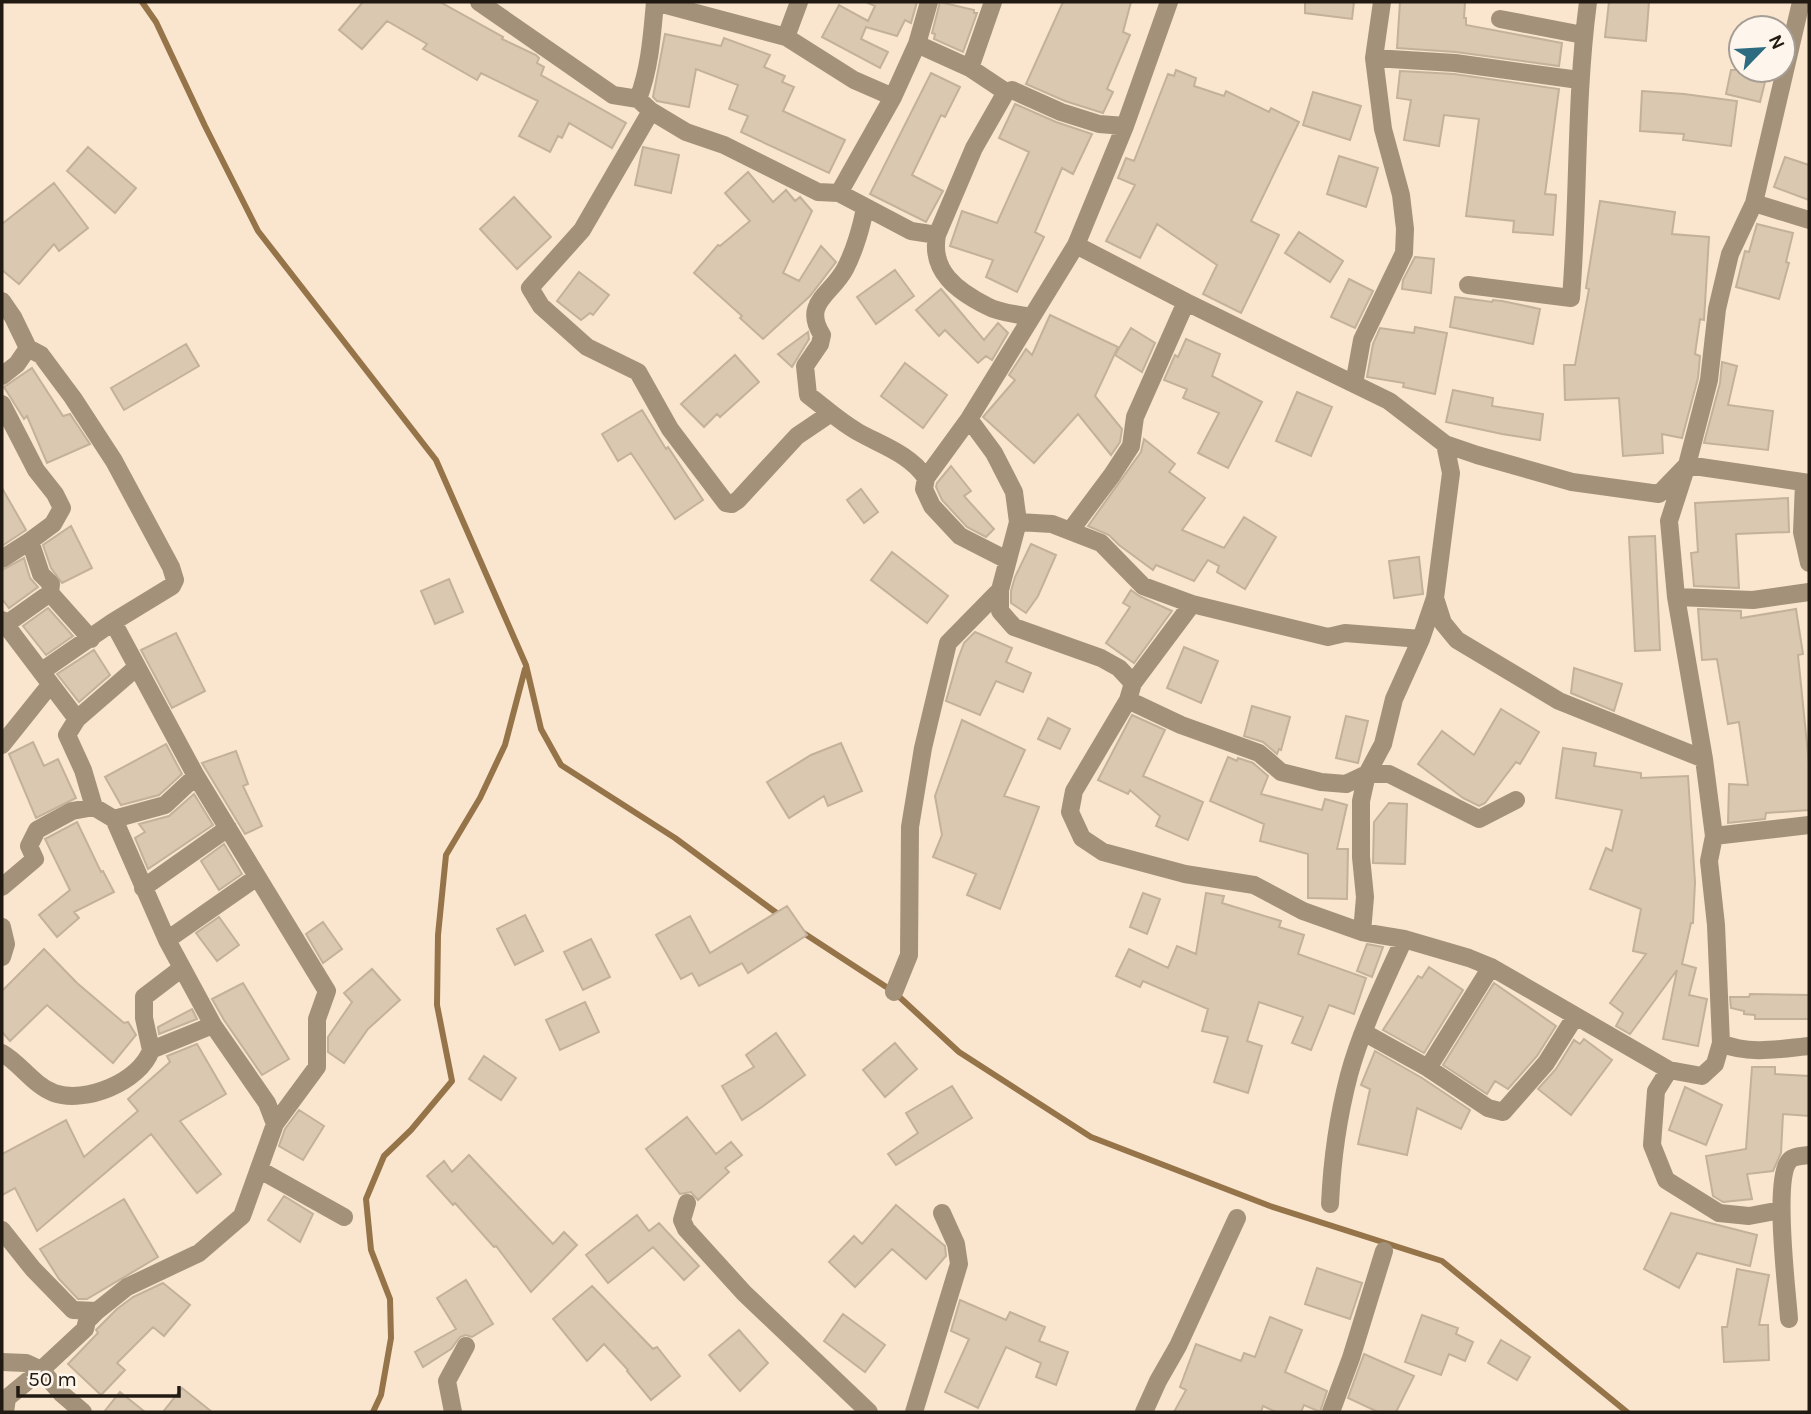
<svg xmlns="http://www.w3.org/2000/svg" width="1811" height="1414" viewBox="0 0 1811 1414" font-family="Karla,sans-serif">
<style>
.lines{fill:none;stroke-linecap:round;stroke-linejoin:round}
.stream{stroke:#96744a;stroke-width:6}
.building{fill:#dbc8b1;stroke:#c4b19a;stroke-width:2}
.minor{stroke:#a49179;stroke-width:18}
</style>
<rect width="100%" height="100%" fill="#fae6cf"/>
<g class="lines">
<path class="stream" d="M142 2 156 22 205 126 258 231 436 460 526 665 541 729 561 765 675 838 782 917
M802 932 894 992 959 1052 1091 1137 1270 1206 1442 1261 1627 1412
M373 1412 381 1395 391 1338 390 1299 371 1250 366 1199 384 1156 411 1130 452 1081 437 1005 438 935 446 855 480 798 505 745 525 669"/>
</g>
<path class="building" d="M363 2H440L503 37 502 39 536 55 539 58 537 63 544 67 541 75 626 123 612 148 569 123 562 138 558 136 550 152 519 136 538 101 481 73 477 80 423 49 427 44 387 21 362 49 339 30Z
M866 2H917L911 23 905 20 897 36 866 27 861 39 888 52 880 68 822 37 839 5 868 21 875 6Z
M940 2 974 10V13H977L963 52 934 39 935 34 932 33Z
M1063 2H1131L1123 32 1130 35 1107 89 1113 92 1103 113 1065 101 1026 84Z
M1305 2H1354L1352 19 1305 13Z
M1400 2H1465L1464 18H1466V25L1562 43 1559 66 1456 52 1397 48Z
M1609 2H1649L1646 41 1605 37Z
M665 34 721 46 724 38 770 55 764 67 785 76 782 82 794 87 783 111 845 140 829 173 741 132 748 116 729 109 738 85 696 69 689 107 657 101 653 97Z
M1176 70 1196 78 1194 86 1224 96 1226 91 1269 112 1271 108 1299 122 1251 221 1279 235 1241 313 1203 294 1217 265 1157 224 1140 258 1106 241 1135 185 1118 178 1126 158 1134 161 1168 74 1174 76Z
M1731 70H1768L1760 102 1726 94Z
M1400 71 1454 74 1559 89 1545 194 1556 195 1553 235 1513 232 1514 221 1466 216 1479 119 1444 115 1439 146 1404 140 1411 100 1397 98Z
M931 73 960 87 945 117 941 115 912 175 943 191 926 222 870 194Z
M1642 91 1684 94 1737 101 1731 146 1683 140 1684 134 1640 131Z
M1313 92 1361 106 1350 140 1303 125Z
M1015 104 1056 122 1092 134 1073 174 1062 168 1035 232 1044 237 1017 292 986 277 993 260 950 246 962 211 997 223 1029 152 999 138Z
M88 147 136 188 115 213 67 171Z
M643 147 679 155 671 193 635 185Z
M1339 156 1378 168 1366 207 1327 194Z
M1785 157 1809 165V200L1774 187Z
M748 172 773 202 786 190 795 201 800 197 812 211 783 273 799 281 821 246 836 262 810 296 763 339 740 318 742 316 694 273 718 245 720 246 750 221 725 193Z
M54 183 88 228 59 251 54 244 19 284 2 270V224Z
M514 197 551 237 517 269 480 229Z
M1600 201 1675 212 1672 234 1709 237 1704 320 1700 319 1695 354 1700 356 1698 378 1682 438 1662 434 1663 453 1623 456 1619 398 1565 400 1564 365H1575L1589 289 1586 288Z
M1757 224 1793 233 1786 262 1789 263 1779 299 1736 287 1745 251 1749 252Z
M1299 232 1343 261 1330 282 1285 253Z
M1415 257 1434 259 1431 293 1402 289 1403 280Z
M895 270 914 296 876 324 857 297Z
M579 272 609 295 593 315 590 313 581 320 557 301Z
M1349 279 1373 291 1355 328 1331 317Z
M941 289 984 340 998 323 1008 333 992 360 986 356 978 363 945 330 939 336 916 310Z
M1455 297 1492 302 1493 300 1502 301 1540 309 1533 344 1450 327Z
M1050 315 1118 347 1095 396 1122 429 1120 442 1111 455 1078 414 1034 463 983 417 1015 380 1009 375 1026 349 1032 355Z
M1415 327 1447 333 1435 394 1403 387 1404 383 1367 377 1373 344 1380 328 1414 333Z
M1131 328 1155 343 1142 372 1115 355Z
M808 332 809 339 792 367 778 354Z
M1186 339 1220 354 1212 376 1262 402 1228 468 1198 453 1219 413 1183 398 1187 389 1164 380 1175 355 1178 357Z
M186 344 199 366 124 410 111 388Z
M735 355 759 382 720 417 717 414 704 427 681 404Z
M1722 362 1737 366 1728 405 1773 411 1768 450 1704 443 1720 383Z
M905 363 947 395 923 428 881 396Z
M32 368 63 416 70 414 90 444 47 463 27 416 24 419 4 387Z
M1453 390 1493 398 1492 406 1543 414 1540 440 1502 434 1446 422Z
M1297 392 1332 407 1311 456 1276 441Z
M642 410 666 449 668 447 703 500 675 519 631 453 618 461 602 434Z
M1144 439 1175 464 1169 472 1205 498 1182 530 1224 548 1244 517 1276 537 1245 589 1217 572 1219 566 1208 560 1194 581 1156 565 1153 570 1119 545 1109 535 1088 526 1141 452Z
M951 466 971 491 964 496 994 529 986 537 967 527 942 500 936 487 937 483Z
M2 488 26 530 2 546Z
M861 489 878 512 864 523 847 500Z
M1788 498 1789 532 1736 534 1739 588 1694 586 1691 553 1698 552 1695 503Z
M71 526 92 568 62 583 51 568 43 545Z
M1655 536 1660 650 1635 651 1629 537Z
M1031 544 1056 555 1038 596 1026 613 1011 603V591L1015 577Z
M892 552 948 596 927 623 871 580Z
M1419 557 1423 594 1394 598 1389 561Z
M24 558 30 578 38 587 9 608 2 599V570Z
M449 579 463 612 435 624 421 591Z
M1131 590 1139 596 1172 611 1134 663 1106 643 1130 607 1123 603Z
M48 608 73 636 46 655 23 626Z
M1698 609 1741 611V618L1796 609 1803 654 1798 655 1809 764V810L1766 813 1765 819 1728 823 1729 784 1748 785 1739 722 1728 724 1717 659 1702 660Z
M975 632 1012 648 1006 662 1031 673 1023 692 996 681 980 715 946 701 958 659 964 643Z
M176 633 205 691 172 708 141 650Z
M1184 647 1218 661 1201 703 1167 688Z
M94 650 110 675 79 702 57 674Z
M1574 668 1622 684 1614 711 1571 693Z
M1252 706 1290 717 1281 750 1279 749 1277 754 1263 742 1244 736Z
M1501 709 1539 732 1520 764 1516 762 1485 803 1479 806 1463 798 1418 764 1442 731 1474 755Z
M1132 715 1165 730 1143 776 1203 802 1188 840 1156 826 1160 816 1130 790 1128 794 1098 780Z
M1346 716 1368 721 1358 763 1336 758Z
M1048 718 1070 729 1060 749 1038 739Z
M962 720 1025 750 1004 796 1039 807 1000 909 967 895 976 874 933 857 942 835 935 796Z
M33 742 44 766 58 759 76 798 36 818 9 754Z
M841 743 862 791 828 806 824 796 789 818 767 782 811 755Z
M166 744 182 774 159 795 121 805 105 777Z
M1563 748 1596 753 1594 766 1641 773V778L1688 776 1695 882 1693 923H1691L1682 964 1696 968 1689 995 1707 999 1698 1046 1663 1039 1677 970 1630 1034 1616 1026 1623 1013 1610 1003 1646 954 1633 951 1641 909 1590 889 1606 848 1612 851 1622 810 1556 798Z
M236 751 248 784 243 786 262 826 245 834 202 763Z
M1228 757 1237 761 1238 758 1253 763 1268 776 1261 794 1322 810 1325 799 1347 805 1337 849H1348L1347 899 1308 898V854L1260 841 1264 824 1210 801Z
M194 794 213 825 148 869 135 838 145 832 139 824 169 816Z
M1389 803 1407 804 1405 864 1373 863 1374 822Z
M77 822 101 872 103 871 114 892 74 912 79 918 57 937 39 915 70 890 45 839Z
M224 844 242 874 219 890 201 861Z
M1143 893 1160 899 1147 934 1130 927Z
M1206 893 1224 896 1222 903 1281 921 1279 927 1304 935 1298 954 1366 978 1354 1014 1329 1005 1311 1050 1292 1043 1303 1017 1259 1002 1247 1041 1262 1046 1248 1093 1214 1082 1228 1037 1202 1031 1208 1009 1143 981 1140 987 1116 976 1129 949 1168 968 1177 946 1196 954Z
M787 906 807 935 748 973 742 963 699 986 692 973 681 979 656 935 690 916 710 953Z
M525 915 543 951 515 965 497 929Z
M219 917 239 945 217 961 196 933Z
M323 922 342 949 323 963 306 934Z
M591 939 610 977 583 990 564 952Z
M1367 944 1383 947 1372 977 1357 971Z
M44 949 77 983 124 1023 128 1022 136 1035 113 1063 47 1005 10 1041 2 1032V991Z
M1429 967 1463 990 1424 1053 1383 1030 1418 976 1422 978Z
M372 969 400 1000 368 1029 344 1063 328 1052V1037L352 1002 344 993Z
M243 983 289 1059 262 1075 224 1020 212 999Z
M1494 983 1556 1026 1537 1056 1508 1089 1495 1081 1487 1094 1443 1065Z
M1750 994 1809 995V1019H1755V1015L1744 1014V1011L1731 1008 1730 997H1749Z
M585 1002 599 1032 560 1050 546 1020Z
M192 1009 197 1019 159 1034 158 1027Z
M776 1033 805 1075 762 1107 742 1120 722 1086 754 1067 746 1055Z
M1584 1039 1612 1060 1571 1115 1538 1089 1556 1069 1574 1040 1580 1044Z
M895 1043 917 1069 885 1097 863 1070Z
M197 1044 226 1094 180 1121 221 1174 197 1193 151 1134 37 1231 15 1188 2 1195V1154L66 1120 84 1157 138 1111 128 1099 170 1062 167 1056Z
M1375 1051 1422 1078 1470 1110 1461 1129 1417 1108 1407 1155 1358 1144 1370 1089 1361 1085Z
M484 1056 516 1078 501 1100 469 1079Z
M1752 1067H1775V1074L1809 1076V1116L1783 1114 1781 1153 1773 1171 1747 1174 1752 1199 1723 1202 1713 1196 1706 1156 1746 1149Z
M952 1086 972 1118 896 1165 888 1154 918 1133 906 1113Z
M1685 1087 1722 1105 1706 1145 1669 1130Z
M299 1110 324 1126 303 1160 279 1146 285 1129Z
M687 1117 716 1154 731 1142 742 1155 725 1168 729 1172 698 1200 691 1192 680 1194 646 1149Z
M469 1155 553 1244 564 1232 577 1245 531 1292 496 1246 494 1247 455 1203 453 1205 427 1176 444 1161 452 1172Z
M284 1196 313 1214 300 1242 268 1220Z
M124 1199 158 1257 87 1299H78L59 1279 40 1249Z
M896 1205 945 1246 946 1256 926 1279 892 1249 855 1287 829 1262 854 1236 862 1244Z
M1671 1213 1757 1235 1750 1266 1697 1253 1679 1288 1644 1269Z
M637 1215 649 1231 659 1223 699 1266 684 1280 653 1247 608 1283 586 1255Z
M1317 1268 1362 1283 1350 1319 1305 1304Z
M1737 1269 1769 1275 1759 1325H1768L1769 1360 1724 1362 1722 1327H1727Z
M466 1280 493 1324 472 1337 466 1335 460 1337 451 1349 423 1367 415 1352 456 1329 437 1298Z
M163 1283 190 1305 164 1336 153 1327 117 1363 125 1370 101 1395 68 1364 98 1333 96 1330 117 1309 133 1297Z
M592 1286 653 1349 657 1347 680 1376 651 1400 627 1371 628 1370 604 1344 587 1361 553 1319Z
M960 1300 1006 1320 1010 1312 1045 1327 1039 1341 1068 1352 1056 1385 1036 1377 1041 1363 1006 1347 978 1408 945 1392 969 1339 951 1331Z
M843 1314 885 1345 865 1372 824 1341Z
M1422 1315 1458 1328 1456 1334 1473 1342 1465 1361 1449 1354 1441 1375 1405 1362Z
M1270 1317 1302 1330 1285 1372 1327 1391 1320 1412 1304 1405 1301 1412H1276L1263 1406 1261 1412H1174L1186 1390 1180 1387 1196 1344 1241 1361 1244 1353 1255 1357Z
M739 1330 768 1363 740 1391 709 1355Z
M1501 1340 1530 1357 1517 1380 1488 1363Z
M1364 1354 1414 1376 1396 1412H1378L1348 1398Z
M182 1388 212 1412H163Z
M120 1392 145 1412H104Z"/>
<g class="lines">
<path class="minor" d="M479 2 613 95 638 99C650 68 652 35 655 2
M655 2 786 37 854 80 893 97
M1801 2 1754 203 1809 220
M1500 19 1583 35
M786 37 799 2
M917 44 970 68 1006 92 1012 90 1061 112 1099 124 1125 126
M1374 58 1455 63 1579 80
M970 68 993 2
M1006 92 974 148 937 235C930 271 957 291 987 306 999 313 1017 314 1030 317
M638 99 651 111 582 230 530 288 541 306 587 347 638 372 670 429 726 503 732 504 738 500 797 436 831 413
M651 111 686 132 724 145 818 192 839 193 911 231 937 235
M839 193 893 97 917 44 929 2
M865 207C862 226 854 252 845 269 831 295 802 303 822 335L820 344 805 366 808 395C824 407 840 422 858 432 881 445 910 454 926 478L924 489 932 506 960 536 1007 560
M1076 245 1186 302 1389 401 1445 444 1477 455 1572 482 1659 494 1687 465 1809 483
M1468 285 1571 298C1579 199 1575 100 1588 2
M2 301 13 317 28 348 41 355 73 398 114 461 171 567 175 580 172 586 113 622 42 671
M2 376 17 364 28 348
M1354 384 1362 340 1404 253 1405 229 1401 195 1383 129 1374 58 1382 2
M2 404 36 470 55 494 62 508 53 524 30 541 41 574 51 584 50 593 91 639
M969 419 994 453 1014 492 1018 522 1000 590V611L1014 627 1101 658 1119 668 1133 683 1128 700 1074 791 1070 812 1082 838 1103 852 1185 874 1254 885 1303 911 1362 932 1404 939 1469 958 1491 967 1669 1070 1702 1076 1715 1064 1721 1043 1716 925 1709 861 1714 836 1704 759 1676 597 1669 521 1687 465 1709 380 1717 309 1730 254 1754 203
M926 478 969 419 1076 245 1125 126 1169 2
M1804 483 1802 532 1809 563
M1018 522 1052 524 1101 543 1143 586 1192 604 1328 637 1345 633 1421 639
M1070 531 1112 475 1131 446 1135 417 1186 302
M2 559 30 541
M1676 597 1753 600 1809 592
M1435 598 1443 623 1457 640 1559 701 1704 759
M2 620 77 719 67 735 83 770 94 807 114 819 167 940 213 1025 267 1103 275 1124
M5 625 50 593
M1133 683 1192 604
M1128 700 1181 725 1259 753 1281 772 1321 782 1346 784 1367 774H1389L1479 819 1516 800
M77 719 137 667
M2 745 50 685
M114 819 165 805 196 776
M1714 836 1809 825
M2 887 35 859 29 846 37 830 72 811 94 807
M143 888 228 828
M2 927 6 944 2 957
M1362 932 1365 897 1361 857V801L1367 774 1383 744 1394 699 1421 639 1435 598 1451 473 1445 444
M167 940 257 877
M894 992 909 955 910 827 923 748 948 643 1000 590
M1365 1033 1428 1068 1488 1108 1503 1112 1546 1063 1575 1017
M1721 1043C1748 1055 1780 1049 1809 1046
M151 1050 213 1025
M2 1053C20 1063 33 1085 54 1093 85 1104 140 1082 151 1050L144 1018V997L182 968
M1428 1068 1491 967
M1669 1070 1656 1091 1652 1145 1666 1180 1719 1213 1749 1216 1781 1210
M260 1170 344 1217
M687 1203 682 1220 686 1229 744 1293 869 1412
M1330 1204C1332 1160 1338 1117 1349 1075 1361 1030 1385 981 1404 939
M2 1230 33 1269 73 1310 97 1311
M1789 1319C1787 1290 1773 1181 1789 1161 1793 1156 1803 1156 1809 1155
M2 1362 26 1363 41 1370 62 1394 83 1412
M5 1412 7 1398 41 1370 85 1329 87 1321 97 1311 127 1287 199 1253 242 1216 275 1124 317 1067V1019L327 991 196 776 113 622
M453 1412 447 1381 466 1346
M914 1412 959 1264 956 1244 942 1213
M1144 1412 1158 1381 1178 1346 1237 1218
M1331 1412 1351 1358 1384 1251"/>
</g>
<rect width="1811" height="1414" fill="none" stroke="#211a12" stroke-width="7"/>
<g transform="translate(1762 49) rotate(65)"><circle r="33" fill="#fef6ec" stroke="#a69e95" stroke-width="2"/>
<path d="M0-5L12 26L0 18L-12 26Z" fill="#2c6b80"/>
<text y="-10" font-size="19" font-weight="bold" text-anchor="middle" fill="#211a12">N</text>
</g>
<path d="M18 1386v10h161v-10" fill="none" stroke="#211a12" stroke-width="3.5"/>
<text x="28" y="1386" font-size="21" fill="#211a12" stroke="#fef6ec" stroke-width="5" paint-order="stroke">50 m</text>
</svg>
